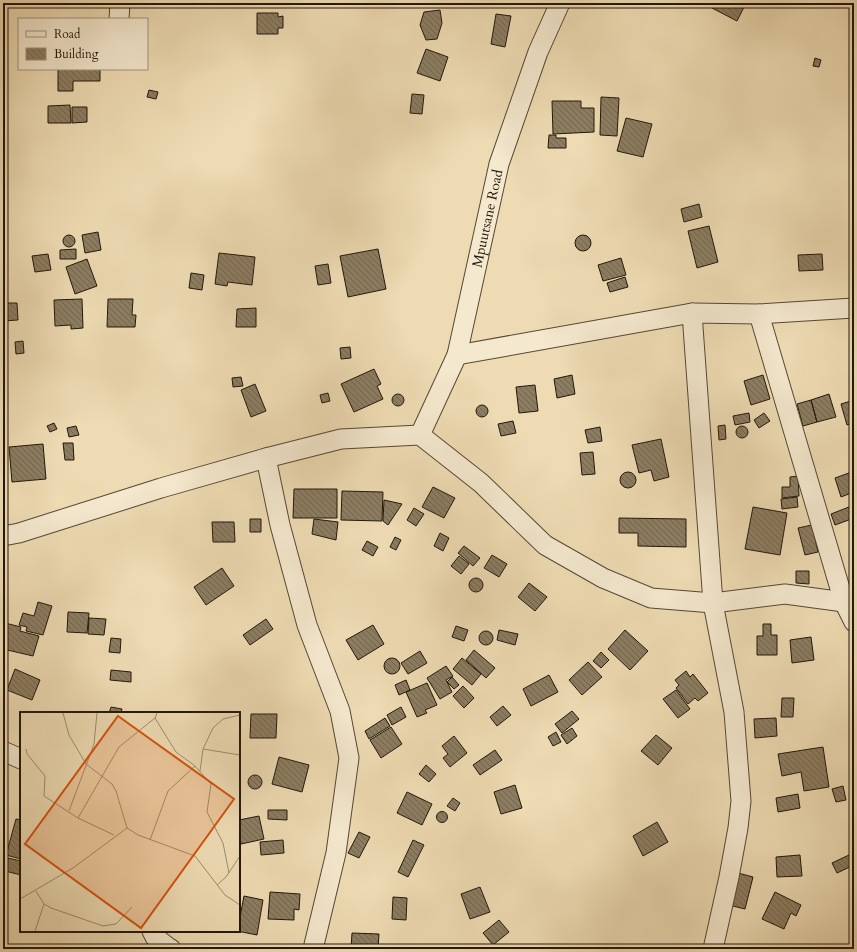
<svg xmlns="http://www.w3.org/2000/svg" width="857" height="952" viewBox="0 0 857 952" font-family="Cardo,serif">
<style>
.building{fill:url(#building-back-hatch);stroke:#22170a}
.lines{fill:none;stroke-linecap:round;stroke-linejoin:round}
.street-casing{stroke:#554834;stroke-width:21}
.street{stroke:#f4e8ce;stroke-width:19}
.labels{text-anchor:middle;stroke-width:3;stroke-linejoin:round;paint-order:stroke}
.street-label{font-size:14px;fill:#22170a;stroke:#f4e8ce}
.inset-road{fill:none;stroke:#9c8d6f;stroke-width:1}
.view{fill:#d4520c;fill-opacity:0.15;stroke:#d4520c;stroke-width:2}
.inset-edge{fill:none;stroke:#22170a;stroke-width:2}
</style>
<defs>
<pattern id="building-back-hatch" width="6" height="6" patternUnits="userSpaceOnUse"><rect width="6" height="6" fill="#8c7d62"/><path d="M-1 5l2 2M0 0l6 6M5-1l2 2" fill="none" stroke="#72654f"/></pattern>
</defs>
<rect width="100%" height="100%" fill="#eedbb3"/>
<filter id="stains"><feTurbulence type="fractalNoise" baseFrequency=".005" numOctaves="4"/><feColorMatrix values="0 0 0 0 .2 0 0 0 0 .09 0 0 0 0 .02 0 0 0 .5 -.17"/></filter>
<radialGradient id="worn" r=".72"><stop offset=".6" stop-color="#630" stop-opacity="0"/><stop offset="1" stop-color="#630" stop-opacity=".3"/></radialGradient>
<path class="building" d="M714 3H746L737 21 712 8Z
M440 10 442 23 437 39 426 40 420 25 424 12Z
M257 13H278V17L283 16V28H278V34H257Z
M496 14 511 16 505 47 491 44Z
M426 49 448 57 440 81 417 73Z
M815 58 821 60 819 67 813 66Z
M58 69H100V81H73V91H58Z
M149 90 158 92 156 99 147 97Z
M412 94 424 95 422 114 410 113Z
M601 97 619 98 617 136 600 135Z
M552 101H581V108H594V132L553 134Z
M70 105 71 123H48V106Z
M72 107H87V122L72 123Z
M626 118 652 124 643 157 617 151Z
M549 135H556V138H566V148H548Z
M699 204 702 217 684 222 681 209Z
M709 226 718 262 697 268 688 231Z
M98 232 101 250 85 253 82 235Z
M63 241a6 6 0 1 1 12 0a6 6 0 1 1-12 0Z
M575 243a8 8 0 1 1 16 0a8 8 0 1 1-16 0Z
M76 249V259H60V250Z
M378 249 386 289 348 297 340 256Z
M219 253 255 257 252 285 228 282 227 286 215 284Z
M48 254 51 270 35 272 32 256Z
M822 254 823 270 799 271 798 255Z
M621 258 626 275 603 281 598 265Z
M87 259 97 286 75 294 66 267Z
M328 264 331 283 318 285 315 266Z
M191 273 204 275 202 290 189 288Z
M625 277 628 287 610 292 607 283Z
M82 299 83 328 71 329V325L55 326 54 300Z
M108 299H133L132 315H136L135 327H107Z
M3 303H17L18 320 3 321Z
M256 308V327H236L237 309Z
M23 341 24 353 16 354 15 342Z
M350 347 351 358 341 359 340 348Z
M374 369 381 384 377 386 383 399 354 412 341 384Z
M572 375 575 394 557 398 554 379Z
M763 375 770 399 751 405 744 381Z
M241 377 243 386 233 387 232 378Z
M255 384 266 411 251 417 241 390Z
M535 385 538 411 519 413 516 387Z
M328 393 330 401 322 403 320 395Z
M829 394 836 417 817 422 811 400Z
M392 400a6 6 0 1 1 12 0a6 6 0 1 1-12 0Z
M811 400 817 422 803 426 797 404Z
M854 400V423L847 425 841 404Z
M476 411a6 6 0 1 1 12 0a6 6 0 1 1-12 0Z
M749 413 750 422 735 425 733 416Z
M764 413 770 421 759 428 754 420Z
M513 421 516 433 501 436 498 424Z
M54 423 57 429 50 432 47 426Z
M725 425 726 439 719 440 718 426Z
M76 426 79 435 69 437 67 428Z
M736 432a6 6 0 1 1 12 0a6 6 0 1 1-12 0Z
M600 427 602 441 588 443 585 430Z
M661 439 669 477 654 481 651 470 639 473 632 445Z
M63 443H73L74 460H65Z
M43 444 46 479 12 482 9 447Z
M593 452 595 474 582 475 580 453Z
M620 480a8 8 0 1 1 16 0a8 8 0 1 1-16 0Z
M849 473 854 486V492L841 497 835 478Z
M798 476 799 496 782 498V487H790V477Z
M433 487 455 498 444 518 422 507Z
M294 489H337V518H293Z
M342 491 383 492 382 521 341 520Z
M797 497 798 507 782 509 781 499Z
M384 500 402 504 388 525 383 521Z
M854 505V518L835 525 831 514Z
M753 507 787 513 780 555 745 549Z
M414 508 424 514 416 526 407 520Z
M619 518 686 519V547L638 546V533H619Z
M250 519H261V532H250Z
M314 519 338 522 336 540 312 534Z
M212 522H234L235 542H213Z
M812 525 818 552 805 555 798 528Z
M440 533 449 538 443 551 434 546Z
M395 537 401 540 396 550 390 547Z
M367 541 378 547 373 556 362 550Z
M464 546 480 558 473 566 458 553Z
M492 555 507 564 499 577 484 568Z
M459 556 469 564 461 574 451 566Z
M222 568 234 586 206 605 194 587Z
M796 571H809V584L796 583Z
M469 585a7 7 0 1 1 14 0a7 7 0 1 1-14 0Z
M529 583 547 597 535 611 518 597Z
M38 602 52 606 43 635 26 631 27 627 19 625 23 613 34 616Z
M68 612 89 613 87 633 67 632Z
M89 618 106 619 104 635 88 634Z
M266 619 273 629 250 645 243 635Z
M5 623 21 627 20 631 39 636 33 656 3 649V631Z
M763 624H771V635H777V655H757V636H763Z
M373 625 384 644 358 660 346 640Z
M456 626 468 630 464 641 452 637Z
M499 630 518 634 515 645 497 640Z
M625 630 648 651 630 670 608 649Z
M479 638a7 7 0 1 1 14 0a7 7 0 1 1-14 0Z
M811 637 814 660 792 663 790 640Z
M111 638 121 639 120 653 109 652Z
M474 650 495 668 486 678 466 660Z
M420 651 427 663 408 674 401 663Z
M601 652 609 660 601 668 593 661Z
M384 666a8 8 0 1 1 16 0a8 8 0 1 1-16 0Z
M462 658 481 674 472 685 453 669Z
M588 662 602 677 582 695 569 680Z
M446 666 453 676 446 680 452 692 440 699 427 678Z
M15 669 40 680 32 700 7 690Z
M111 670 131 672V682L110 680Z
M686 671 690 677 693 674 708 693 698 701 695 698 688 704 676 688 679 685 675 680Z
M549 675 558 692 531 706 523 689Z
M452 677 459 685 454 689 447 682Z
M406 680 410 690 399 695 395 685Z
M427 683 437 705 425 710 427 713 417 717 406 692Z
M463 686 474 698 464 708 453 696Z
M676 690 690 709 678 718 663 699Z
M782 698H794L793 717H781Z
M503 706 511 715 497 726 490 717Z
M111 707 122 709 121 713H109Z
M401 707 406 717 392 725 387 715Z
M572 711 579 719 562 733 555 724Z
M251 714H277L276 738H250Z
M385 718 390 726 369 739 365 731Z
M776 718 777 736 755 738 754 719Z
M391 727 402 744 381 758 370 740Z
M572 728 577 736 567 744 561 735Z
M556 732 561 742 553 746 548 737Z
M656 735 672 748 658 765 641 751Z
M454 736 467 753 450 767 443 758 448 754 442 746Z
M823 747 829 787 804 791 801 772 782 776 778 754Z
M495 750 502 760 480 775 473 765Z
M279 757 309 765 302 792 272 784Z
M426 765 436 774 429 782 419 774Z
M248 782a7 7 0 1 1 14 0a7 7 0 1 1-14 0Z
M515 785 522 808 501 814 494 792Z
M843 786 846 800 836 802 832 789Z
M407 792 432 804 422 825 397 813Z
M798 794 800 808 778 812 776 798Z
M453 798 460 803 455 811 447 806Z
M268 810H287V820L268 819Z
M436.5 817a5.5 5.5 0 1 1 11 0a5.5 5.5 0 1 1-11 0Z
M259 816 264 839 241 844 239 832V820Z
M16 819 21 820V859L6 855Z
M657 822 668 842 643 856 633 836Z
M359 832 370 837 359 858 348 853Z
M283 840 284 853 261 855 260 842Z
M413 840 424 845 408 877 398 872Z
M800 855 802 876 777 877 776 857Z
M849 855 854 865 837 873 832 863Z
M8 858 21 861V875L5 871Z
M738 873 753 877 745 909 729 905Z
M480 887 490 912 470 919 461 894Z
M270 892 300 894 299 910 294 909V920L268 919Z
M775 892 801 905 796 916 791 913 784 929 762 919Z
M244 896 263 900 257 935 237 931H239V922Z
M393 897 407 898 406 920 392 919Z
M499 920 509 932 493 945 483 933Z
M352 933 379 934 378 949H351Z"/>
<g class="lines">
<defs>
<g id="street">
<path d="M119 19 120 3"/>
<path d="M692 313 713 603 734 712 741 801 738 828 729 877 713 949"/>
<path d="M759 314 844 602 854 622"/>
<path d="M457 355 692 313 759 314 854 308"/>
<path id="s1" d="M420 435 457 355 499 164 538 52 560 3"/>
<path d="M266 458 280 525 307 625 340 711 349 758 336 853 313 949"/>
<path d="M3 536 19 533 161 488 266 458 341 439 420 435 481 483 545 545 603 578 651 598 713 603 785 594 844 602 854 606"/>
<path d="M3 751 21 759"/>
<path d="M152 931 155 937 169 948 171 949"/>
</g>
</defs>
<use href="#street" class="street-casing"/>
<use href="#street" class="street"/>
</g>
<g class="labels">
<g class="street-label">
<text dy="5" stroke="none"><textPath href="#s1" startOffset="228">Mpuutsane Road</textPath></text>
</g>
</g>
<g transform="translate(20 712)">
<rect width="220" height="220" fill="#eedbb3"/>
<path class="inset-road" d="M43 1 49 23 66 52 92 72 96 79 107 116 118 123 175 144 205 183 220 193M137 1 135 6 156 40 175 54 191 72 187 100 203 131 209 161M6 37 7 42 25 64 24 84 58 106 94 123M183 37 220 43M180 59 183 37 193 16 203 7 220 3M49 99 74 32 77 1M58 106 99 35 135 6M130 128 148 79 175 54M197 173 206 165 220 144M16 179 24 192 31 196 83 214 96 212 112 195M0 187 53 156 107 116M15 219 24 192"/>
<path class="view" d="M98 4 214 87 121 216 5 132Z"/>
<rect width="220" height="220" class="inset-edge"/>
</g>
<rect width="857" height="952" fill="none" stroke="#eedbb3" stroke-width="16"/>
<rect x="4" y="4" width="849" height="944" fill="none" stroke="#22170a" stroke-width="2"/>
<rect x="8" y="8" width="841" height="936" fill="none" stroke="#22170a"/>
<rect x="18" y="18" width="130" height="52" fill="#f4e8ce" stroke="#a09480"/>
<rect x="26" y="31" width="20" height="6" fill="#f4e8ce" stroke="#a09480"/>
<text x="54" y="38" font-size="12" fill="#22170a">Road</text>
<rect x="26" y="48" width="20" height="12" fill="url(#building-back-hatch)" stroke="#a09480"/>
<text x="54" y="58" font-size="12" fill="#22170a">Building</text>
<rect width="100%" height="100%" filter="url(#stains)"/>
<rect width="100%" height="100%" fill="url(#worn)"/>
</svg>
